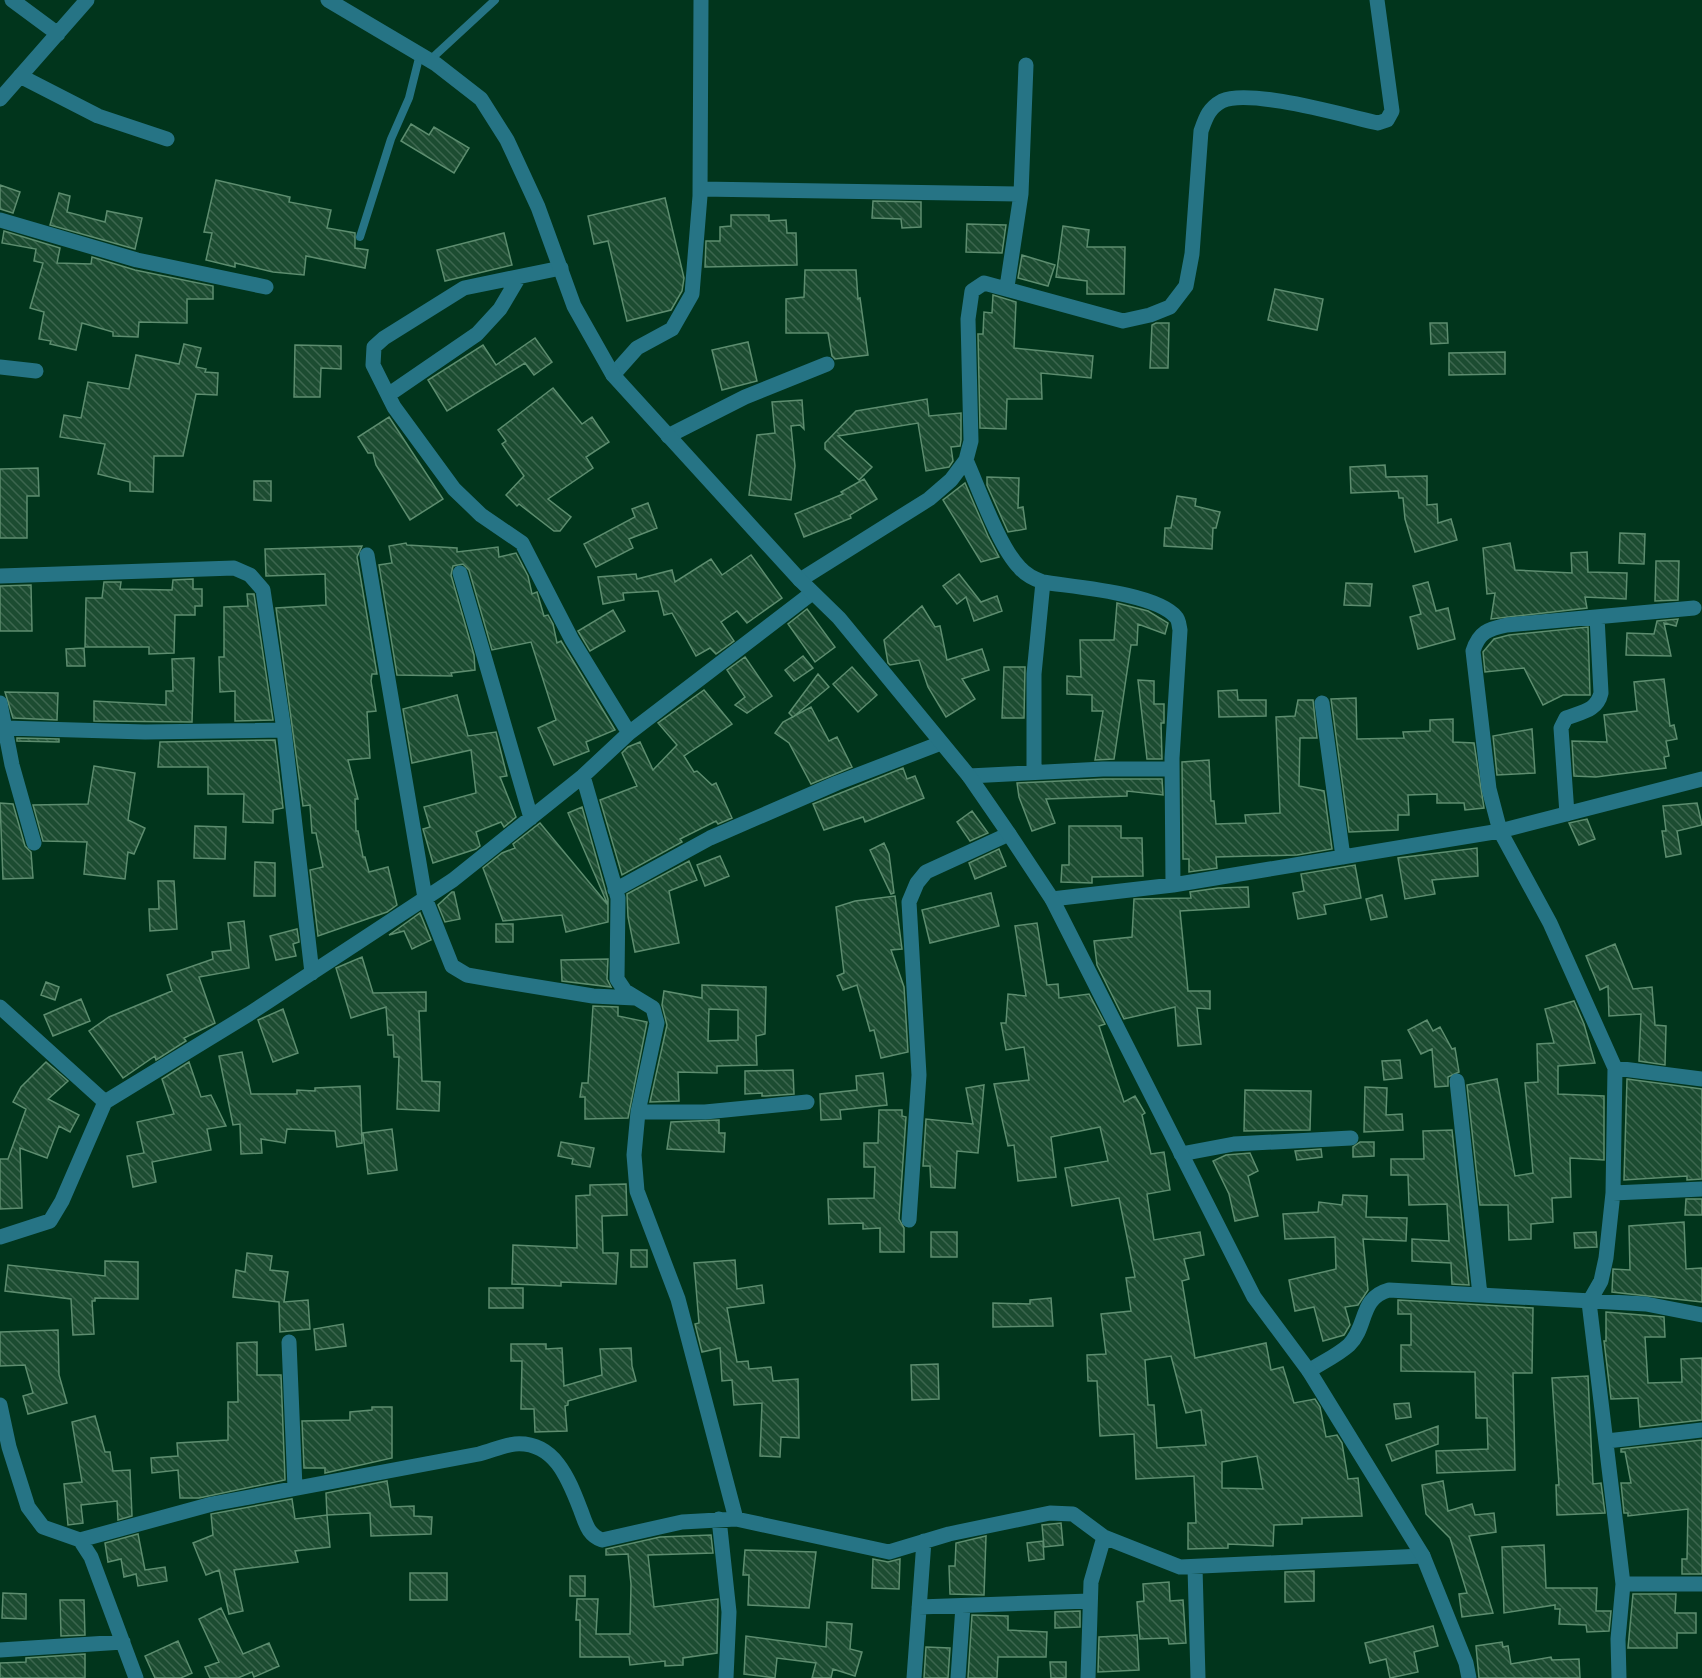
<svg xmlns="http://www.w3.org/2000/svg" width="1702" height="1678" viewBox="0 0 1702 1678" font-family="'DM Sans',sans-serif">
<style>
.building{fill:url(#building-back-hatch);stroke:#5d8d6f;stroke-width:1.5;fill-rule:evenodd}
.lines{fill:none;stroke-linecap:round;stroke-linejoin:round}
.service{stroke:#267485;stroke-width:8}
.minor{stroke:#267485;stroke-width:15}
.tertiary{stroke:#267485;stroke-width:15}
</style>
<defs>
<pattern id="building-back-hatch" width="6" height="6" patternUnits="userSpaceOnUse" patternTransform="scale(1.5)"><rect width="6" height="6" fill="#1c4c31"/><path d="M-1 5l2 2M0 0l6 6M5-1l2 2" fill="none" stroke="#3c664e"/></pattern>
</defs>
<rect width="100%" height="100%" fill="#01351c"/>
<path class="building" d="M411 124 429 135 434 127 469 148 454 173 401 141Z
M216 180 290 197 289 202 331 210 327 228 355 233V248L368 250 365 268 306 256 304 275 273 272 235 263V267L206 260 212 233 204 232Z
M0 185 20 192 13 213 0 209Z
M59 193 70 196 67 212 105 222 107 211 142 218 135 249 50 225Z
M665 198 684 278 682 291 671 310 627 321 608 241 594 244 588 216Z
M873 201 921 202V227L902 228 901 219 872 218Z
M731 215H769V221L786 220 787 233H796L797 265 705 267 706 241H720V227L731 226Z
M967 224 1006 225 1002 253 966 252Z
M1063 226 1089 230 1087 247H1125L1124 294H1087V281L1056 277Z
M4 231 60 248 57 263 91 264 92 257 135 270 213 286V299H187V323L139 322 138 337 113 336V332L82 323 76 350 50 344 51 341 39 339 44 312 30 308 43 263 34 261 36 249 2 243Z
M504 233 512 265 445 281 437 250Z
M1022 255 1055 265 1048 286 1018 278Z
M805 270H856L858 299 860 298 868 355 835 359 832 356 828 333H786V299L804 297Z
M1275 289 1323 299 1317 330 1268 320Z
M993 295 1016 302 1014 348 1093 356 1091 378 1041 373 1042 399H1007L1006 429 980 428 978 334H983L984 312 992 313Z
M1156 323H1169L1168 368H1150L1152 325Z
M1430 323H1447L1448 343 1431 344Z
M535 338 552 362 534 375 525 363 447 411 428 380 483 345 496 365Z
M748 342 757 381 722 390 712 350Z
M184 344 201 348 196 367 206 369 205 372 218 373 217 395 196 394 183 456H154L153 492 130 491V482L98 474 105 444 60 437 64 415 81 418 88 382 129 389 136 355 179 364Z
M295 345 341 346V369L321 368 320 397H294Z
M1505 352V374L1449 375V353Z
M553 388 582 424 592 417 609 442 586 457 593 468 548 499 571 517 560 531H554L519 504 517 506 506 495 524 476 502 444 506 441 498 430Z
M927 399 929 416 961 413V440L960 446 951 447 953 461 949 467 926 471 918 423 838 436 872 467 859 480 825 449V443L856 411Z
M802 400 804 429 800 425 791 426 795 466 791 500 749 495 757 435 775 433 772 402Z
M389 417 443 499 410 520 376 465 373 453H368L358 437Z
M1385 465 1386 477 1427 476V505L1437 504 1438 523 1451 519 1457 540 1415 552 1405 519 1403 498H1399L1398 491 1351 493 1350 467Z
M38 468 39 496H27V538H0V469Z
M987 477 1019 478 1018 508 1023 507 1026 529 1008 532 987 485Z
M864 479 877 499 850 515 851 518 804 537 795 514 843 494 841 492Z
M254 481H271V501L254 500Z
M965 483 988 536 999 557 981 562 943 500Z
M1177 496 1196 499 1195 506 1220 512 1216 528H1213L1212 549 1164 546 1165 528H1171Z
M648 503 657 528 629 539 633 548 596 567 584 544 635 517 632 509Z
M1620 533 1645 534 1644 564 1619 563Z
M406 543 407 545 457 548V552L498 547 499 557 516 553 528 576 532 594 537 592 544 616 548 615 553 624 557 643 561 641 615 730 586 742 589 751 554 765 538 728 556 720 531 642 492 650 469 570 463 564 453 566 451 575 474 655 475 670 451 673 452 676 397 675 379 565 392 563 389 546Z
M1510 543 1515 570 1572 573 1571 553 1587 552 1588 572 1627 573 1626 599 1585 597 1587 608 1491 619 1495 593 1487 594 1483 548Z
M362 546 357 557 377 674H372L371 681 376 711 367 712 370 758 348 760 358 799H355L356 831H358L363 857H365L369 872 388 867 397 905 387 912 318 936 310 870 323 867 316 833H312L310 805 303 806 276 608 326 605 325 574 266 576 265 549Z
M751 555 782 598 747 623 737 611 721 622 734 641 716 654 710 648 696 656 672 613 664 615 658 591 623 593 624 600 603 604 598 577 636 574 637 579 672 570 675 582 711 559 722 575Z
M1656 561H1679L1678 600 1655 601Z
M959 574 981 602 997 596 1002 611 974 621 966 597 957 604 943 586Z
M193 579V589H202V606H195V615H175L174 653 149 654V647H85L86 598H102L104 582H121L120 589 172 590 173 580Z
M1428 582 1436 611 1448 608 1455 639 1418 649 1410 617 1421 614 1413 586Z
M1346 583 1372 584 1370 606 1344 605Z
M31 585 32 631H0V586Z
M247 594H254L273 720 235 721V691L220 692 219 657H224V607L248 606Z
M1117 603 1148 611 1168 623 1165 634 1138 624 1137 645H1131L1114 759 1095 760 1103 711H1092V695L1067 694V676L1081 677 1080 640H1114Z
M922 606 935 627 940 626 947 660 982 649 989 670 962 679 975 699 946 717 928 687 919 660 890 665 888 663 884 640Z
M807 609 835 647 815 662 788 624Z
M613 610 625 631 590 651 578 631Z
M1678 619 1676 626 1664 623 1671 656 1626 655 1627 633 1654 634 1657 621Z
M1588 627 1590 695H1563L1543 705 1524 668 1485 672 1483 652 1494 639 1509 635Z
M84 648 85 666H67L66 649Z
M803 656 813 668 794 681 785 670Z
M745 657 772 696 747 713 735 705 745 697 727 670Z
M194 658 192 722 94 721V701L166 705V691H173L172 659Z
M852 667 877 695 858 712 833 684Z
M1004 667H1025L1024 718H1002Z
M818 674 829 687 793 717 789 713Z
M1664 679 1670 726 1674 725 1677 739 1666 741 1669 756 1664 757 1666 768 1596 777 1574 776 1572 741 1607 742 1604 715 1637 711 1634 682Z
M1138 680 1154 681V704H1164V723H1161L1162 759H1147Z
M704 690 732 724 684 756 694 772 697 771 712 785 716 783 732 818 718 824 716 821 680 839 682 842 622 875 600 800 637 786 622 753 628 747 640 742 653 770 677 745 658 723Z
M1237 690 1238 700H1266V716L1219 717 1218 691Z
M5 692 58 693 57 720 13 718Z
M457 695 468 736 496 732 507 776 500 777 516 817 504 827 501 822 476 832 480 846 476 849 433 863 423 829 430 827 424 807 476 793 471 750 412 763 403 709Z
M1356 698 1357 739 1404 738 1403 732 1430 731V720L1453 719V742L1474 743 1484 808 1465 810 1464 803H1437V794L1408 795 1409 815H1398V830L1349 832 1331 699Z
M1298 700H1313L1317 738H1300L1299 786 1324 791 1332 849 1297 855 1216 857 1217 868 1189 872V859H1183L1182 762 1209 760 1211 801H1214L1216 824 1246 823 1245 815 1280 813 1276 717 1295 716Z
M811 707 829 741 837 737 852 767 811 784 789 743 775 733 783 722Z
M1532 729 1535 773 1497 775 1493 736Z
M17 738 59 739V742L17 741Z
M275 740 283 808 273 810V823L243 822 244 794H208V767H158L160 742Z
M94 766 135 773 128 820 145 828 134 854 128 852 125 879 84 874 87 842 43 841 33 805 88 804Z
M903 768 907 779 915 776 924 798 865 822 863 817 824 830 813 804Z
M1103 779H1162L1163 795 1127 791V796L1046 799 1055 823 1032 831 1019 797 1017 783Z
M0 803 13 804 25 846 31 852 33 878 3 879Z
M1697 803 1702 825 1677 831 1681 854 1666 857 1662 831H1666L1663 806Z
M582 807 608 899V905L568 813Z
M972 811 988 833 970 841 957 822Z
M1587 819 1595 839 1579 845 1569 823Z
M540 823 608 905V922L566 932 562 915 503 921 483 868 502 853 515 848 513 844Z
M195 826 226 827 225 859 194 858Z
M1069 826H1121V838H1142L1143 876 1092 877V883L1061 882 1062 865H1069Z
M884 843 889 854 894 893 891 894 870 850Z
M1477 848 1478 876 1432 880 1435 894 1405 899 1398 858Z
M999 849 1006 866 975 879 969 863Z
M720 856 729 876 705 886 697 865Z
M689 861 697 880 669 891 679 943 635 952 628 917 627 894Z
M255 862 275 863V896H254Z
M1355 865 1361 898 1324 905 1326 914 1298 919 1293 893 1304 891 1301 874Z
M158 881H174L177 929 150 931 149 909H159Z
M1248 887 1249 907 1180 911 1188 991H1210V1009L1197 1008 1201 1044 1178 1046 1175 1007 1124 1019 1097 965 1094 941 1132 937 1134 899 1191 898 1190 892 1218 888Z
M452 892H454L460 919 445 922 438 905Z
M991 893 999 926 930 943 922 910Z
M1382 895 1387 917 1371 920 1366 899Z
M895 896 902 949 891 950 904 987 908 1052 881 1058 874 1030 870 1031 857 985 843 990 837 976 844 973 836 907 855 901Z
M420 913 431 940 412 949 404 931 389 935Z
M244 921 249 968 199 977 215 1023 184 1038 186 1041 156 1060 155 1056 123 1078 89 1031 109 1017 172 991 167 975 213 959 212 952 231 950 228 923Z
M1037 923 1047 985 1058 984 1059 998 1089 994 1105 1024 1099 1026 1124 1102 1135 1096 1145 1113 1142 1115 1151 1154 1164 1152 1170 1190 1147 1194 1154 1240 1200 1232 1204 1255 1184 1259 1189 1279 1182 1281 1195 1358 1266 1343 1271 1370 1283 1367 1294 1403 1315 1399 1320 1407 1326 1437 1337 1435 1342 1443 1348 1479 1358 1478 1362 1516 1302 1518V1524L1274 1525 1273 1546 1228 1544V1548L1188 1549V1523H1196L1194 1476 1136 1479 1134 1434 1100 1436 1097 1381H1088L1087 1355 1106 1354 1101 1314 1131 1311 1126 1278 1135 1277 1119 1198 1072 1206 1065 1168 1108 1161 1100 1127 1051 1137 1056 1177 1018 1181 1014 1145 1008 1146 994 1084 1029 1080 1024 1047 1006 1050 1001 1023H1006L1008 994 1026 996 1015 926ZM1171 1356 1186 1413 1201 1410 1206 1445 1157 1448 1154 1405H1148L1145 1360ZM1257 1456 1263 1489 1222 1488V1462Z
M496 924H513V942H496Z
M297 929 299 942 293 944 296 956 276 960 270 936Z
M1615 944 1633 989 1652 987 1655 1025 1666 1026 1665 1065 1639 1061 1641 1014 1609 1016 1608 986 1600 990 1586 956Z
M362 957 373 993 426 992V1011H419L422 1081 440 1082 439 1111 397 1109 399 1057H394L393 1035H388L386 1007 351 1018 336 968Z
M608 959 607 979 611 987 562 981 561 960Z
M46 982 59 987 55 1000 41 995Z
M702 985 766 987 765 1034 756 1036 757 1065 717 1066V1073L678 1072 679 1101 650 1102 667 1025 662 1005 664 991 702 998ZM709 1009 738 1010V1040L708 1041Z
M81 999 90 1021 53 1036 44 1015Z
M1574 1001 1584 1024 1595 1063 1558 1066V1094L1604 1096V1160L1570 1158 1571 1197 1552 1198 1553 1222 1531 1224V1239L1509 1240 1508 1205H1480L1467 1085 1497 1079 1515 1176 1533 1173 1525 1083 1538 1082 1537 1044 1554 1043 1545 1009Z
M593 1006 618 1007V1016L647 1022 628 1118 585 1119V1097H580L582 1083H588Z
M283 1009 298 1053 273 1062 258 1020Z
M1427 1020 1433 1031 1440 1027 1452 1049 1455 1048 1459 1072 1448 1077V1086L1435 1087 1432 1049 1421 1054 1408 1030Z
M242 1052 251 1094H297V1090L315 1091V1088L360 1086 362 1143 337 1147 335 1131 287 1129 285 1143 261 1139 262 1153 241 1154 240 1124 233 1125 219 1056Z
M1400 1060 1402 1078 1384 1080 1382 1061Z
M46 1062 68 1081 48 1099 79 1115 70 1132 59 1126 47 1158 20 1148 22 1208 0 1209V1159H8L26 1109 13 1102 21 1087Z
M189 1062 201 1097 211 1095 226 1126 207 1129 211 1150 152 1162 156 1182 133 1187 127 1156 144 1153 137 1122 174 1114 162 1079Z
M793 1070 794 1094 766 1096H762V1093L745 1094V1071Z
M883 1073 887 1105 840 1110 841 1119 821 1120 820 1094 857 1090 856 1076Z
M1627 1079 1702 1089V1179L1687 1180V1176L1624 1180Z
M984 1085 978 1153 957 1151 955 1188 931 1187 930 1166H923L926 1119 973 1124 966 1088Z
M1365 1087 1387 1088 1386 1115 1402 1114 1403 1130 1364 1132Z
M1245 1090 1311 1091 1310 1130 1244 1131Z
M879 1110H902V1116L906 1117 899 1219 904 1228V1252H880V1228L863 1229V1223L829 1224 828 1199 874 1198 875 1167H864V1143H878Z
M719 1120V1133H725L724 1152 667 1149 671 1122Z
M392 1129 397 1170 368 1174 363 1133Z
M1452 1130 1469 1285 1452 1284 1451 1263 1412 1261V1239L1449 1241 1447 1204 1409 1205 1408 1175H1391V1159H1424L1423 1131Z
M561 1142 594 1148 590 1167 572 1164 573 1159 558 1156Z
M1360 1142H1374V1156L1353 1157V1147Z
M1321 1149 1322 1157 1297 1160 1295 1151Z
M1250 1153 1258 1171 1248 1176 1258 1216 1235 1221 1229 1194 1213 1161 1226 1155Z
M626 1184 627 1215 602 1216 603 1253H618L616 1284 561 1282V1286L512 1284 513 1245 577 1248 576 1196 590 1195V1185Z
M1343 1195 1367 1196 1366 1217 1407 1218 1406 1241 1363 1239 1368 1290 1358 1305 1345 1307 1350 1325 1344 1335 1323 1341 1314 1307 1295 1311 1289 1280 1336 1269 1335 1237 1285 1239 1283 1214 1318 1212 1319 1202 1342 1205Z
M1686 1199H1702V1215H1685Z
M1684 1222 1686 1269 1702 1268V1302L1612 1292 1613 1269 1630 1270 1629 1226Z
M931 1232H957V1257H931Z
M1596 1232 1597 1247 1575 1248 1574 1233Z
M631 1250H647V1267H631Z
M247 1253 272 1256 270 1270 288 1272 284 1302 308 1300 310 1329 280 1332 279 1302 233 1297 236 1270 245 1272Z
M735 1260 737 1289 762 1285 764 1303 727 1308 737 1362 748 1361 749 1369 771 1367 773 1381 798 1379 799 1438 781 1437 780 1457 760 1456 762 1403 734 1405 732 1380 722 1381 720 1348 702 1352 695 1324 699 1323 694 1263Z
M105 1261 138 1262V1299L95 1298V1301H92L94 1334 73 1335 71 1299 5 1291 8 1265 105 1276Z
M489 1288H523V1308H489Z
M1051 1298 1053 1326 993 1327V1303L1030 1304V1300Z
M1398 1300 1533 1308 1532 1373H1513L1515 1470 1437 1473 1436 1451 1488 1449 1487 1418H1476L1475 1372 1401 1371V1345H1411V1314H1398Z
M1606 1312 1664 1317 1665 1337H1645L1648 1383 1682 1382 1681 1359 1702 1358V1420L1640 1427 1638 1398 1611 1399 1604 1341H1606Z
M343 1324 346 1346 316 1350 314 1329Z
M58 1330 59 1375 67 1403 28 1414 23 1396 33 1393 25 1365 0 1366V1332Z
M257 1342V1375H281L285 1480 199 1498H180L178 1470 152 1473 151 1458 178 1456 177 1443 228 1440V1402H238L237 1343Z
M511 1344H546V1349L562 1348 564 1386 602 1375 600 1349 631 1348 632 1366 636 1381 568 1401V1405L565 1406 567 1431 535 1432 534 1409H521L522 1361H511Z
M938 1364 939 1399 912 1400 911 1365Z
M1588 1376 1593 1484 1601 1483 1605 1513 1557 1515 1556 1485H1559L1552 1378Z
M1409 1403 1411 1417 1396 1419 1394 1404Z
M372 1407H392V1458L325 1473V1468H304L302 1421 350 1420V1412L372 1410Z
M95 1416 105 1452H110L113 1471 130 1470 132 1516 118 1520 117 1501 81 1505 83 1523 68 1525 64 1484 82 1482 72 1422Z
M1438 1426V1444L1392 1461 1386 1445Z
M1702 1440V1574H1682V1559H1687L1688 1509 1628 1516V1513H1624L1621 1483H1631L1625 1452H1621V1449Z
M387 1481 391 1507 414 1506V1516L432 1517 431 1534 371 1536 370 1513 327 1515 326 1493Z
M1443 1481 1448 1511 1472 1504 1475 1515 1494 1513 1496 1532 1469 1536 1493 1613 1462 1617 1459 1594 1467 1593 1450 1538 1426 1514 1422 1485Z
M292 1499 295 1519 327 1515 330 1547 295 1551 298 1562 234 1570 243 1611 229 1614 219 1570 206 1575 193 1543 213 1535 211 1514Z
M1061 1523 1063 1545 1044 1547 1042 1525Z
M138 1534 145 1570 165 1567 167 1581 138 1586 136 1574 124 1577 121 1559 108 1562 105 1543Z
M711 1535 713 1553 648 1555 654 1607 718 1599 717 1653 683 1658V1665L665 1666V1661L630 1665 629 1657H580V1620H576L577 1599H598L596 1634H630L631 1584 628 1554 606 1555V1549L660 1537Z
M986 1536 984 1595 950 1594 949 1566H955L956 1543Z
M1043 1541 1044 1559 1029 1561 1027 1543Z
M1544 1545 1546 1588H1597L1596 1611H1611L1609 1631 1587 1632 1586 1625 1559 1624 1560 1609H1555V1605L1504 1613 1502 1547Z
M745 1550 816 1552 809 1608 748 1605 749 1575H743Z
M873 1559 888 1562 900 1559 899 1589 872 1588Z
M1314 1571V1601L1285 1602V1572Z
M410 1573H447V1600H410Z
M570 1576H585V1596H570Z
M1169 1582 1170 1601 1183 1600 1186 1643 1169 1644 1168 1638 1140 1639 1137 1602 1144 1601 1143 1584Z
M3 1593 26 1594V1619L2 1618Z
M1633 1594H1676L1675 1613H1696V1633H1677V1648H1628Z
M60 1600H84L85 1635 61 1636Z
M221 1608 243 1654 269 1643 279 1666 254 1677 252 1672 238 1678H210L205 1667 219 1662 199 1619Z
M1080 1611V1627L1055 1628V1612Z
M972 1615 1008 1616V1630L1047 1632 1046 1657H998L997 1678H968Z
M827 1622 852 1624 850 1649 862 1652 855 1676 833 1669 831 1678H812L816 1663 777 1658 775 1678 744 1674 746 1636 826 1647Z
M1433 1626 1438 1646 1414 1652 1418 1672 1390 1678 1386 1659 1370 1663 1365 1643Z
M1137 1635 1139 1670 1098 1672 1099 1637Z
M178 1641 192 1673 181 1678H155L145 1656Z
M1502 1642 1503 1647 1508 1646 1511 1664 1551 1657 1552 1660 1579 1659 1580 1678H1479L1476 1646Z
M926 1647 950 1648 948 1678H924Z
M85 1654V1678H0V1663L26 1662V1658Z
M1050 1662H1066V1678H1051Z"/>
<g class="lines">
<path class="service" d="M430 60 495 0
M360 237 391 139 409 98 420 54"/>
<path class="minor" d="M12 0 58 34
M20 76 98 116 167 139
M0 99 87 0
M700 189 1021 194
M0 220 137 260 266 287
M561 268 464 288 384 338 374 347 373 365 394 407 454 489 481 515 522 543 572 640 629 733
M1007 287 1021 194 1026 65
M0 367 36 371
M613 375 637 348 672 329 692 294 700 196 701 0
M388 395 477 334 500 309 519 277
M668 436 745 397 827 364
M966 460C979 489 999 547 1020 568 1026 575 1034 579 1043 582 1074 587 1156 593 1176 617 1179 620 1179 626 1180 630L1172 758 1173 885
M367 555 425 898 452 966 467 975 507 982 593 996 635 998
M460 573 531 818
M0 576 234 568 250 575 263 590 284 730 312 973
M800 580 929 499 951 480 966 460 971 441 968 319 972 291 984 283 1123 321 1150 315 1170 307 1186 286 1192 254 1201 131C1206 117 1209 108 1222 101 1250 88 1346 116 1378 123L1387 120 1392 111 1377 0
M0 703 12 765 34 843
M1322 703 1343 857
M5 728 145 732 284 730
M1034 772V674L1043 582
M583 776 618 898 617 979 625 991 653 1008 657 1023 638 1112 634 1155 637 1191 678 1299 736 1519
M969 776 1103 769H1172
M1567 814 1561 728 1566 718C1581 712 1597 711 1601 693L1597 617
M615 890 710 838 837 783 941 743
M1052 899 1173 885 1500 831 1702 779
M0 1007 105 1102 249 1014 453 880 583 776 629 733 812 593
M1615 1068 1702 1079
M1457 1081 1480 1295
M638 1112H705L807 1102
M1181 1154 1234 1144 1351 1138
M1613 1193 1702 1189
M909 1220 919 1075 909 902 917 883 926 872 1009 834
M0 1237 50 1221 62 1201 105 1102
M289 1342 295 1488
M1309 1371C1321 1363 1338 1355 1349 1345 1368 1326 1359 1298 1389 1290L1646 1304 1702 1315
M0 1405 9 1447 28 1507 43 1527 80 1540 91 1557 136 1678
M1607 1441 1702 1430
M719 1519 729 1612 726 1678
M80 1540 212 1504 479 1454C491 1451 504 1445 515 1444 555 1441 569 1480 581 1511 586 1524 588 1535 602 1540L682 1522 736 1519 889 1552 949 1534 1050 1513 1073 1514 1104 1537 1180 1567 1423 1556
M1195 1567 1198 1678
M1623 1584H1702
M919 1607 1090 1601
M0 1650 123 1642
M914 1678 924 1541
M958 1678 963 1606
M1088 1678 1091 1582 1104 1537
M1619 1678 1618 1639 1623 1584 1589 1302 1601 1281 1606 1258 1613 1193 1615 1068 1550 923 1500 831 1489 789 1473 651C1479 632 1488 629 1507 625L1694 608"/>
<path class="tertiary" d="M328 0 436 64 481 99 507 140 538 207 574 306 613 375 800 580 839 618 969 776 1009 834 1052 899 1254 1297 1309 1371 1423 1556 1466 1663 1469 1678"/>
</g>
</svg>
